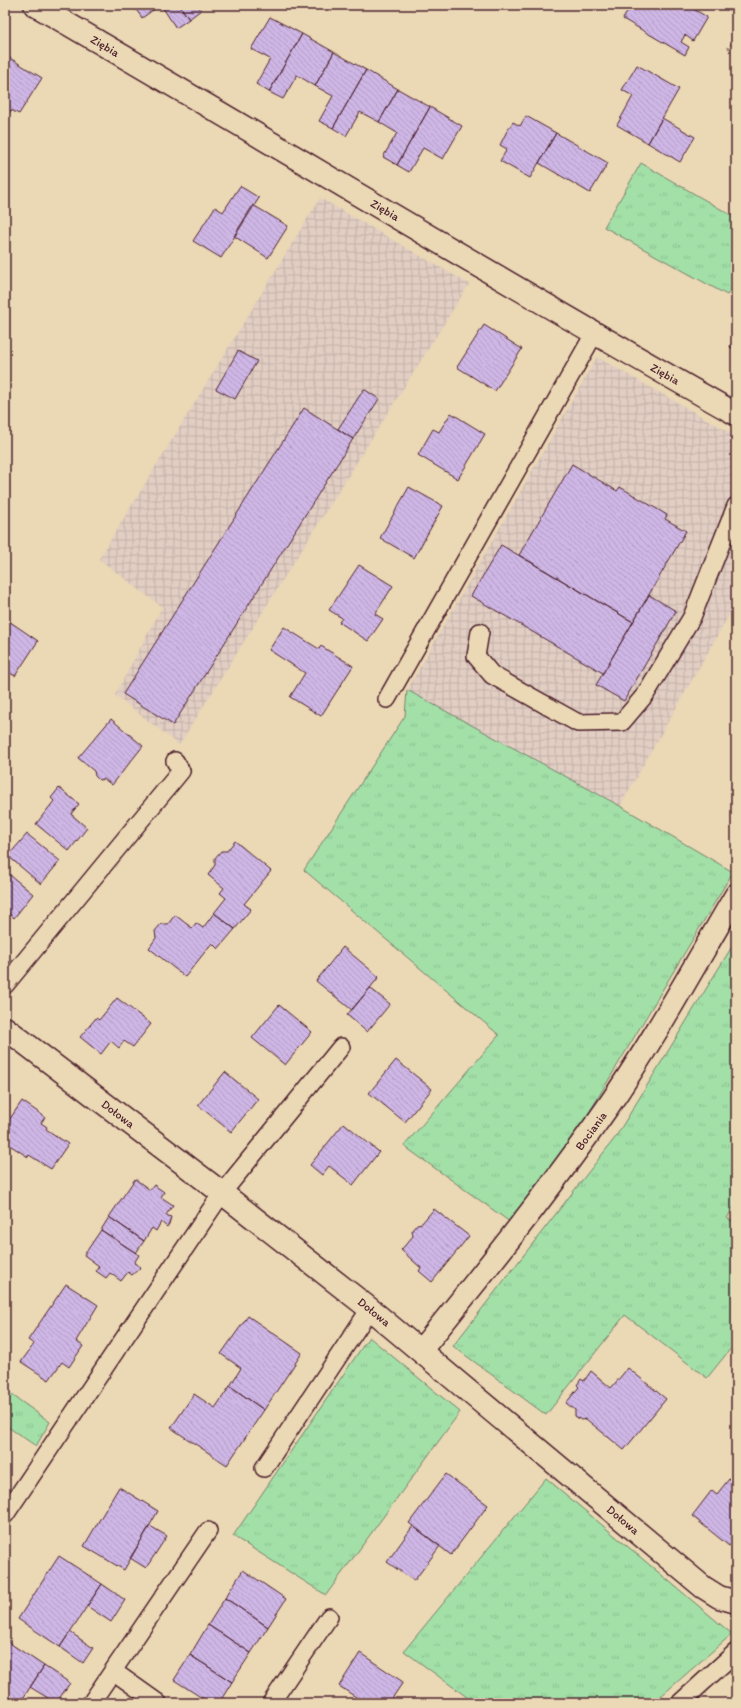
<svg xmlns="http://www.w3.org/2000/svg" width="741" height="1708" viewBox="0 0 741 1708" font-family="Itim,sans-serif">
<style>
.industrial{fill:url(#industrial-grid)}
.grass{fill:url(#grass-tufts);stroke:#76806a}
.building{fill:url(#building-back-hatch);stroke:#4a1f2b}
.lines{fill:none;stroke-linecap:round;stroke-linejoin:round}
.lane-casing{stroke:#4a1f2b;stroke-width:20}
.street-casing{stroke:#4a1f2b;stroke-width:25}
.path{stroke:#4a1f2b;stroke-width:2.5;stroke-dasharray:1 3;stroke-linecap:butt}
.lane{stroke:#ebd8b5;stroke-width:17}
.street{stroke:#ebd8b5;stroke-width:22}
.labels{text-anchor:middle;stroke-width:3;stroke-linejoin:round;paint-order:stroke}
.street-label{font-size:12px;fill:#4a1f2b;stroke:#ebd8b5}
</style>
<defs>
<pattern id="industrial-grid" width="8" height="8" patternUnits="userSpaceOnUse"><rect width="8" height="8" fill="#e2cec3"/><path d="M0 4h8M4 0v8" fill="none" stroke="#c3b0a8"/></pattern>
<pattern id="grass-tufts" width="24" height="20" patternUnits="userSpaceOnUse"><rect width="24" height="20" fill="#a2e0a8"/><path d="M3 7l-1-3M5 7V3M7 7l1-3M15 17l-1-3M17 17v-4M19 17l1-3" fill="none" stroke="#8dc091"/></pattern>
<pattern id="building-back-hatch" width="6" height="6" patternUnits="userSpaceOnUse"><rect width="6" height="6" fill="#ceb6e5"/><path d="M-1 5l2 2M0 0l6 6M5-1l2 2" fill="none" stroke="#b29cc5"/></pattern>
</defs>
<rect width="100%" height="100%" fill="#ebd8b5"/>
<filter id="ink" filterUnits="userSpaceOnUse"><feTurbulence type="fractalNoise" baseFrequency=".025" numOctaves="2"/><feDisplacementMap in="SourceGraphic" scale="8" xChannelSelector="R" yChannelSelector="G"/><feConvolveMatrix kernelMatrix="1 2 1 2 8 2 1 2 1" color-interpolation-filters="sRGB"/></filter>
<g filter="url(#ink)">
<path class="industrial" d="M320 198 469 284 179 745 115 695 162 607 99 559Z
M597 357 736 436V603L620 806 407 690Z"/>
<path class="grass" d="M641 163 736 218V281L727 295 604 227Z
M407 690 620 806 733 872 587 1116 510 1222 404 1146 499 1035 304 870 405 716Z
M736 940V1203L727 1218 736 1224V1342L707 1378 625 1315 546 1415 453 1346 615 1138Z
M369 1337 460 1412 326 1595 233 1536Z
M5 1390 50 1422 36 1446 5 1425Z
M546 1478 732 1634 653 1703H475L404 1651Z"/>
<path class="building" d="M133 5H160L142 18Z
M161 5H179L189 19 176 28Z
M179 5H197L201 10 189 19Z
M631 5H687L707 17 693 41 685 35 681 42 689 47 685 55 623 19Z
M270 17 302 34 269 92 256 84 270 59 251 49Z
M302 34 334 52 315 86 297 75 283 99 269 92Z
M334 52 366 70 333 128 319 121 333 96 315 86Z
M5 55 42 78 19 114 11 110 7 117 5 116Z
M637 65 679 89 648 143 617 125 633 96 622 90Z
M366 70 398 89 379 122 360 112 346 136 333 128Z
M398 89 430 107 397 165 383 157 397 133 379 122Z
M430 107 462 126 443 159 423 148 409 172 397 165Z
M526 116 556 133 530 178 500 161 507 149 500 145 507 131 513 122 520 126Z
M662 118 695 137 680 162 648 143Z
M556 133 608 163 590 193 539 163Z
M240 186 259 198 221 258 193 241 215 207 223 212Z
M253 205 288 226 268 258 234 236Z
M484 325 522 349 495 391 457 367Z
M736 336V350L730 347Z
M238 351 257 361 235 399 216 389Z
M364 389 379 399 353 439 338 429Z
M304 408 353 439 173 725 123 694Z
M451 413 485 434 458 479 418 455 433 429 439 432Z
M572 464 617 491 620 487 667 515 665 519 686 531 633 622 519 555Z
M409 487 443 506 414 558 380 538Z
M501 545 633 622 603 673 471 596Z
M359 565 393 586 375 614 383 619 368 641 339 622 342 618 329 610Z
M649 595 676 611 624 701 596 685Z
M6 619 38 641 15 676 5 670Z
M284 627 319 649 321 646 353 666 321 716 290 697 305 673 269 650Z
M111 719 143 746 112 785 104 779 99 780 95 776 94 771 78 758Z
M59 788 79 804 71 814 87 828 69 851 36 824 54 801 51 798Z
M27 834 60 861 41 884 8 856Z
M235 841 271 871 244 904 251 909 235 929 214 913 226 898 220 893 224 888 208 875 215 865V858L221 851H227Z
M5 871 33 894 14 918 5 910Z
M214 913 235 929 218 949 212 943 185 977 149 948 156 938 155 931 161 924H168L175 915 192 928 196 923 203 928Z
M343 947 379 977 352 1010 316 981Z
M370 988 390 1004 367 1032 347 1015Z
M117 998 151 1024 133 1047 124 1041 119 1048 111 1041 101 1054 80 1037 96 1018 99 1020Z
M279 1005 312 1032 285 1065 252 1038Z
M396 1060 432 1089 405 1122 369 1093Z
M225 1072 258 1099 231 1132 198 1105Z
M22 1101 45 1117 41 1123 47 1127 46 1129 68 1144 51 1169 29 1155 28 1157 5 1142V1126Z
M344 1123 379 1152 353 1185 329 1166 322 1175 310 1165Z
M135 1179 150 1190 154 1185 164 1192 161 1197 173 1205 166 1215 171 1217 169 1224 167 1227 161 1222 156 1231 152 1228 144 1241 109 1217Z
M434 1209 469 1236 432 1282 419 1271 421 1268 401 1250 413 1236 412 1230 417 1224 422 1223Z
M109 1217 144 1241 136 1253 101 1230Z
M101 1230 139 1255 134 1263 141 1267 132 1275 128 1272 121 1281 110 1273 106 1278 96 1271 99 1266 84 1255Z
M66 1284 98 1305 76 1341 83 1346 69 1367 62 1362 49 1380 21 1362 34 1344 28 1340Z
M248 1316 302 1353 264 1410 230 1386 241 1368 221 1354Z
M628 1368 666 1399 624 1450 586 1419 581 1420 575 1416V1410L566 1403 579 1387 577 1385 581 1379 584 1381 591 1371 611 1388Z
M230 1386 264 1410 227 1465 171 1428 194 1394 215 1408Z
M446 1474 488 1505 451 1555 409 1523Z
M733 1474 736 1476V1538L729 1546 692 1516 712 1490 717 1494Z
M119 1487 158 1511 124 1570 84 1546Z
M150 1526 167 1536 146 1568 130 1558Z
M413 1526 440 1546 414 1581 387 1562Z
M59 1556 102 1584 60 1647 18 1619Z
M243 1570 286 1599 268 1627 225 1598Z
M102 1584 125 1600 111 1622 87 1606Z
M225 1598 268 1627 251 1653 208 1625Z
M208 1625 251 1653 232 1682 190 1655Z
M70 1632 93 1648 83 1663 60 1647Z
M5 1640 44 1666 20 1703H5Z
M360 1653 403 1682 389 1703H365L339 1686Z
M190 1655 232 1682 219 1703H210L174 1680Z
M44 1666 70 1683 56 1703 30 1687Z"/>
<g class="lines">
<defs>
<path id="lane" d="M480 632 476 656 492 675 578 723 622 722 645 695 692 617 736 506
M387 699 594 334
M5 985 181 771 175 761
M264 1468 370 1309
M5 1515 222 1193 341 1047
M113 1671 158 1703
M91 1703 208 1531
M271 1703 329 1617
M680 1703 736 1652"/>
<path id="street" d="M35 5C269 140 500 281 736 414
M5 1028 222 1193 370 1309 703 1587 719 1597 736 1602
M421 1350C485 1271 549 1191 607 1108 654 1040 694 966 736 895"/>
</defs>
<use href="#lane" class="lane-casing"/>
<use href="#street" class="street-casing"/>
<path class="path" d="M736 38 728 49 736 58"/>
<use href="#lane" class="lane"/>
<use href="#street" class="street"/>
</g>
</g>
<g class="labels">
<g class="street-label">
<text transform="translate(105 46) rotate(30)" y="4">Ziębia</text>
<text transform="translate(385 210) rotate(30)" y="4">Ziębia</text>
<text transform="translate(665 374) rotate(29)" y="4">Ziębia</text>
<text transform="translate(118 1114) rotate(37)" y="4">Dołowa</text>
<text transform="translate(591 1131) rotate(-54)" y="4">Bociania</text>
<text transform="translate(374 1312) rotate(39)" y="4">Dołowa</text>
<text transform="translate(623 1520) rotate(40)" y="4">Dołowa</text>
</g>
</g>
<rect width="741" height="1708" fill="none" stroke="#ebd8b5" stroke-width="20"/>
<rect x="10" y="10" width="721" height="1688" fill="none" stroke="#4a1f2b" stroke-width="1.5" filter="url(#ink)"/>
</svg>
